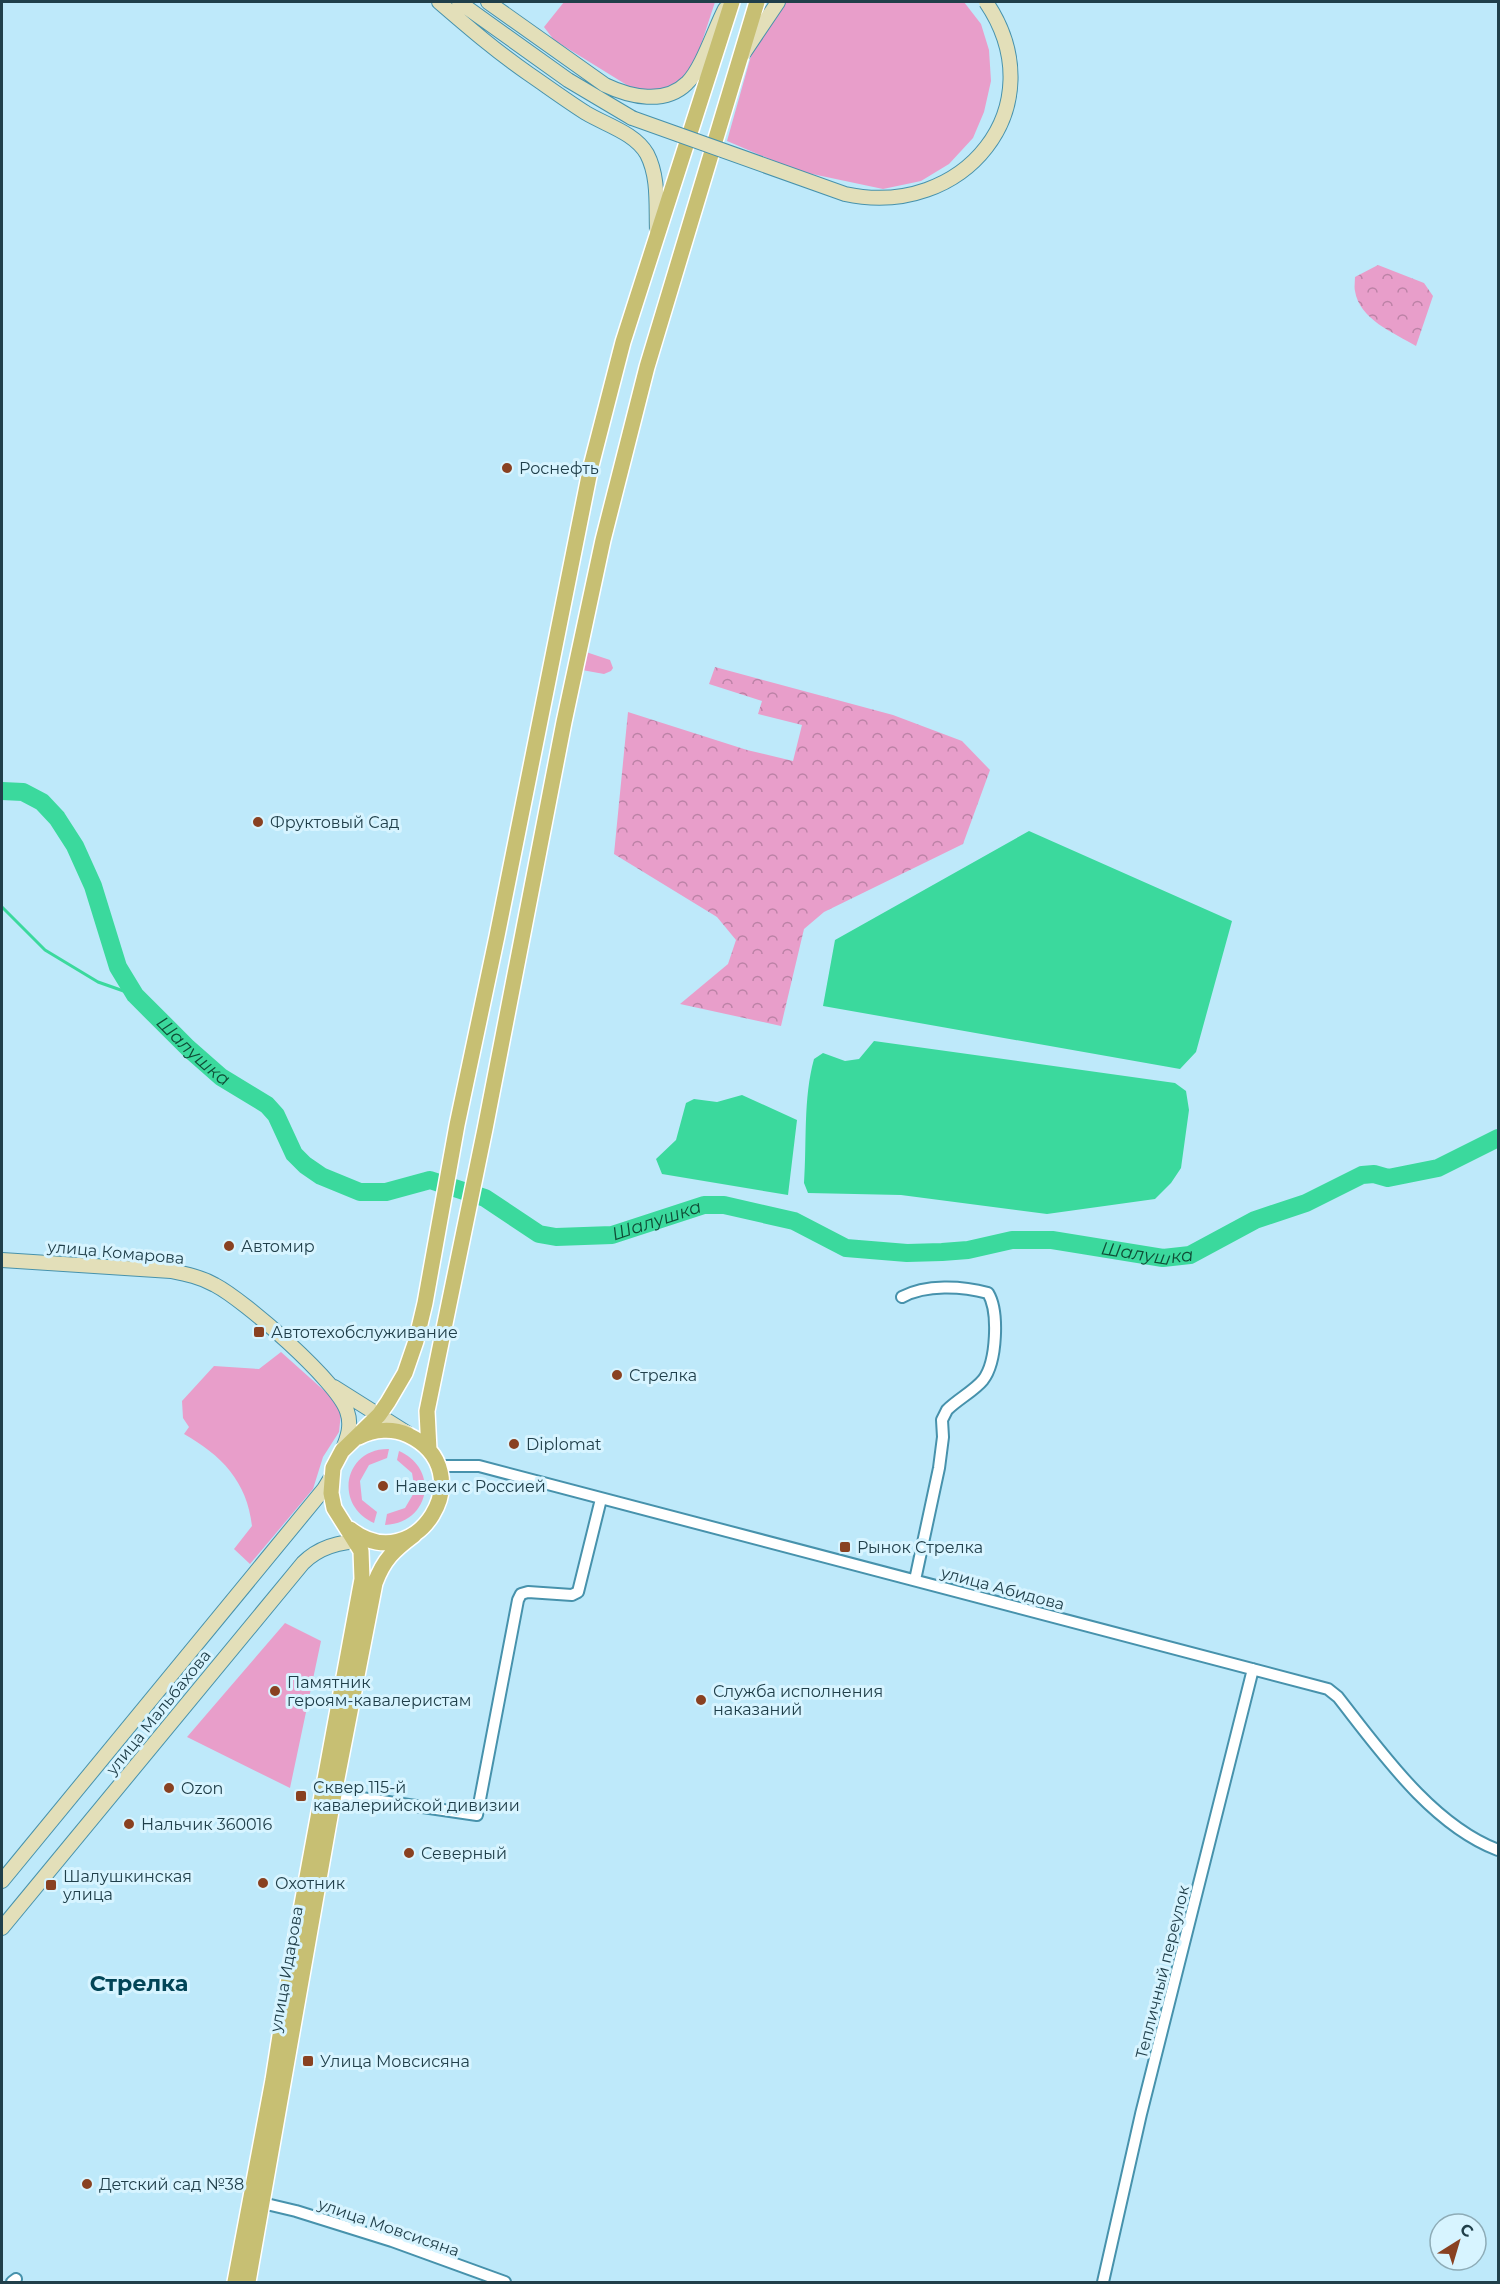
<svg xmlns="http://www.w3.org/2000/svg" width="1500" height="2284" viewBox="0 0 1500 2284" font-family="Montserrat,sans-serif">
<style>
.green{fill:#e89eca}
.forest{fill:url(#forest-crowns)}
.water{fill:#3bd99d}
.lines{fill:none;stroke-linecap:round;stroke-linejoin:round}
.stream{stroke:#3bd99d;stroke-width:3}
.river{stroke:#3bd99d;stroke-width:18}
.street-casing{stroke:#4792ac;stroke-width:14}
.secondary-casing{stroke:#4792ac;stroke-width:16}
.primary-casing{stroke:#fff;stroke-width:18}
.street{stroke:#fff;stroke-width:10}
.secondary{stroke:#e3dfb9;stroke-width:14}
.primary{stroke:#c7bf73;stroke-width:15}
.secondary-bridge-casing{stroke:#4792ac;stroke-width:16;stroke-linecap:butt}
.secondary-bridge{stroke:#e3dfb9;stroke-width:14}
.poi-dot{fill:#894121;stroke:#d7f4ff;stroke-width:2}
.labels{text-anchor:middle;stroke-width:6;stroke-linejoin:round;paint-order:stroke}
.poi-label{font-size:16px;fill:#203f4a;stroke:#d7f4ff;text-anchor:start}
.street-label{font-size:16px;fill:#203f4a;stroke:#d7f4ff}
.water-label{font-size:18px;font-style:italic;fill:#0f4d36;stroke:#d7f4ff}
.district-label{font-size:22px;font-weight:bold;fill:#024557;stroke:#d7f4ff}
</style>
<defs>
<pattern id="forest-crowns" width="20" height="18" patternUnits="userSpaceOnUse" patternTransform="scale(1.5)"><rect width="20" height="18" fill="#e89eca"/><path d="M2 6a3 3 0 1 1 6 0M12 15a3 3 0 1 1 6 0" fill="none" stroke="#bc82a6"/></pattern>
</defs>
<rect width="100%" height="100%" fill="#bee9fa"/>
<path class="green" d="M564 2H715L697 57 683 79 662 89 638 91 630 87 554 40 544 27Z
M786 2H964L981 24 989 50 991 81 984 112 973 138 949 164 921 181 883 189 798 171 727 141 752 52Z
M586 652 610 660 613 668 611 671 604 674 582 670Z
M281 1352 338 1403 341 1413 339 1432 323 1457 313 1489 250 1564 234 1549 252 1526C247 1481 221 1455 184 1434L189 1427 183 1418 182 1401 214 1366 259 1369Z
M389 1449 387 1458 369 1465 360 1481 362 1500 377 1512 374 1523C333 1505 344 1448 389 1449Z
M399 1451C440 1469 430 1523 385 1525L387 1514 405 1508 415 1491 412 1473 397 1460Z
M285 1623 321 1641 290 1788 187 1737Z"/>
<path class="forest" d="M1378 265 1424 283 1433 296 1416 346C1394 333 1359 319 1355 291 1354 287 1355 282 1355 277Z
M715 667 893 715 962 741 990 770 963 844 824 912 804 929 781 1026 680 1004 728 964 736 940 717 917 614 854 628 712 747 750 793 761 802 725 758 714 762 701 709 684Z"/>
<path class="water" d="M1029 831 1232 921 1196 1052 1180 1069 823 1006 835 940Z
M874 1041 1175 1083 1186 1091 1189 1110 1181 1168 1171 1183 1155 1199 1047 1214 901 1195 808 1193 804 1183C807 1142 803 1099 814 1059L823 1053 845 1061 859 1059Z
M742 1095 797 1120 788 1195 662 1174 656 1159 676 1140 686 1103 694 1099 717 1102Z"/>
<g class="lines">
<path class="stream" d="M2 907 45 950 98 982 135 995"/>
<path class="river" id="s1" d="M2 791 23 792 42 802 57 818 75 846 93 886 118 967 135 995 188 1048 221 1077 267 1105 276 1115 294 1154 305 1165 321 1176 360 1192H386L430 1180 485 1198 539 1234 556 1237 612 1235 704 1205H724L794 1221 846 1248 907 1253 942 1252 968 1250 1012 1240H1052L1163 1258 1190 1255 1255 1220 1306 1203 1362 1175 1374 1174 1388 1178 1438 1168 1498 1138"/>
<defs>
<path id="street" d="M902 1297C926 1284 962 1286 988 1293 999 1311 997 1362 983 1380 974 1391 958 1399 947 1410L942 1420 943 1437 939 1468 915 1580
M439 1466H479L1328 1689 1338 1697C1381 1752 1432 1825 1498 1850
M334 1794 477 1815 518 1600 521 1594 528 1592 572 1595 578 1592 601 1499
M258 2202 296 2211 392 2241 505 2282
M12 2282 16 2279
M1103 2282 1141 2114 1253 1669"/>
<path id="secondary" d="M439 2C468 27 497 52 529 74 548 87 567 101 586 113 606 125 635 133 647 154 659 177 656 206 657 231
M459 2 568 80 632 118
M488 2 605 85C630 97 665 105 687 83 702 69 715 28 725 9
M743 54 778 2
M2 1260 171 1271C186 1274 201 1277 215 1285 244 1300 337 1381 347 1411 352 1425 348 1437 342 1451
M334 1387 407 1433
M2 1881 324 1489 330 1479
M2 1928 303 1563C319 1547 342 1541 365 1541"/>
<path id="primary" d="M429 1450 427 1411 485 1129 564 722 603 540 647 367 757 2
M350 1529C416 1581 484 1471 408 1435 393 1428 374 1429 359 1437
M235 2282 273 2080 293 1953 362 1579 361 1551 334 1508 331 1493 333 1468 342 1451 379 1415 388 1402 405 1373 416 1341 425 1303 457 1125 497 936 591 466 623 342 732 2
M248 2282 334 1794 375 1583C384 1559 394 1550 414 1535"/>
</defs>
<use href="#street" class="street-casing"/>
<use href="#secondary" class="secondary-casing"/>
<use href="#primary" class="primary-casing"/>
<use href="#street" class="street"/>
<use href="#secondary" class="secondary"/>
<use href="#primary" class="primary"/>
<defs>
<path id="secondary-bridge" d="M632 118 845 194C963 220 1057 107 986 2"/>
</defs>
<use href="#secondary-bridge" class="secondary-bridge-casing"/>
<use href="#secondary-bridge" class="secondary-bridge"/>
</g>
<g class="poi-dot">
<circle cx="507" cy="468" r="6"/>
<circle cx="258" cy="822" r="6"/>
<circle cx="229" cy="1246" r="6"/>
<rect x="253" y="1326" width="12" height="12" rx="3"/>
<circle cx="617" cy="1375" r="6"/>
<circle cx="514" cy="1444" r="6"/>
<circle cx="383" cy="1486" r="6"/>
<rect x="839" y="1541" width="12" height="12" rx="3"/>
<circle cx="275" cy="1691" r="6"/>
<circle cx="701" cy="1700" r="6"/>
<circle cx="169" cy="1788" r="6"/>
<rect x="295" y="1790" width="12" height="12" rx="3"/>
<circle cx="129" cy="1824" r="6"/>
<circle cx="409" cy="1853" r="6"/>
<circle cx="263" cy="1883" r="6"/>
<rect x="45" y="1879" width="12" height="12" rx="3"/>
<rect x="302" y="2055" width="12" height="12" rx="3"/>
<circle cx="87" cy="2184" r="6"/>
</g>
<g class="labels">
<g class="poi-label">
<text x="519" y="474">Роснефть</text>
<text x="270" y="828">Фруктовый Сад</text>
<text x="241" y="1252">Автомир</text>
<text x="271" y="1338">Автотехобслуживание</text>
<text x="629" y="1381">Стрелка</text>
<text x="526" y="1450">Diplomat</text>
<text x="395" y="1492">Навеки с Россией</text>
<text x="857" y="1553">Рынок Стрелка</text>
<text x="287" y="1688">Памятник<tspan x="287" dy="18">героям-кавалеристам</tspan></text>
<text x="713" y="1697">Служба исполнения<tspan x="713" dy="18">наказаний</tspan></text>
<text x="313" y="1793">Сквер 115-й<tspan x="313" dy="18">кавалерийской дивизии</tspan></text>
<text x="181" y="1794">Ozon</text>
<text x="141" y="1830">Нальчик 360016</text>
<text x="421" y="1859">Северный</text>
<text x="63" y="1882">Шалушкинская<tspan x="63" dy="18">улица</tspan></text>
<text x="275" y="1889">Охотник</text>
<text x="320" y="2067">Улица Мовсисяна</text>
<text x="99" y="2190">Детский сад №38</text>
</g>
<g class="street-label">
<text transform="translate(116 1252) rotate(5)" y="6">улица Комарова</text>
<text transform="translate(1003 1588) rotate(15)" y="6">улица Абидова</text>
<text transform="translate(158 1712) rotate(-51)" y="6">улица Мальбахова</text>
<text transform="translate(286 1969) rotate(-80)" y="6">улица Идарова</text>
<text transform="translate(1162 1972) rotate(-76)" y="6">Тепличный переулок</text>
<text transform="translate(389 2227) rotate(19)" y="6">улица Мовсисяна</text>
</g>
<g class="water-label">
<text dy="6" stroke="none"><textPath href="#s1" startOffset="340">Шалушка</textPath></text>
<text dy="6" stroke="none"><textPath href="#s1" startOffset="880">Шалушка</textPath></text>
<text dy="6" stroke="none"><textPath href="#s1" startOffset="1384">Шалушка</textPath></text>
</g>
<g class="district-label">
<text x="139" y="1991">Стрелка</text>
</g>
</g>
<rect width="1500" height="2284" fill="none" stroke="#203f4a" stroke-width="6"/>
<g transform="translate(1458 2242) rotate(37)"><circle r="28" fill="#d7f4ff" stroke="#8eacb7" stroke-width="1.5"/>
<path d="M0-4.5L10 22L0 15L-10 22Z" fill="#894121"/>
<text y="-9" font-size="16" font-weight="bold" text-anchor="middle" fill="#203f4a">С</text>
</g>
</svg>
